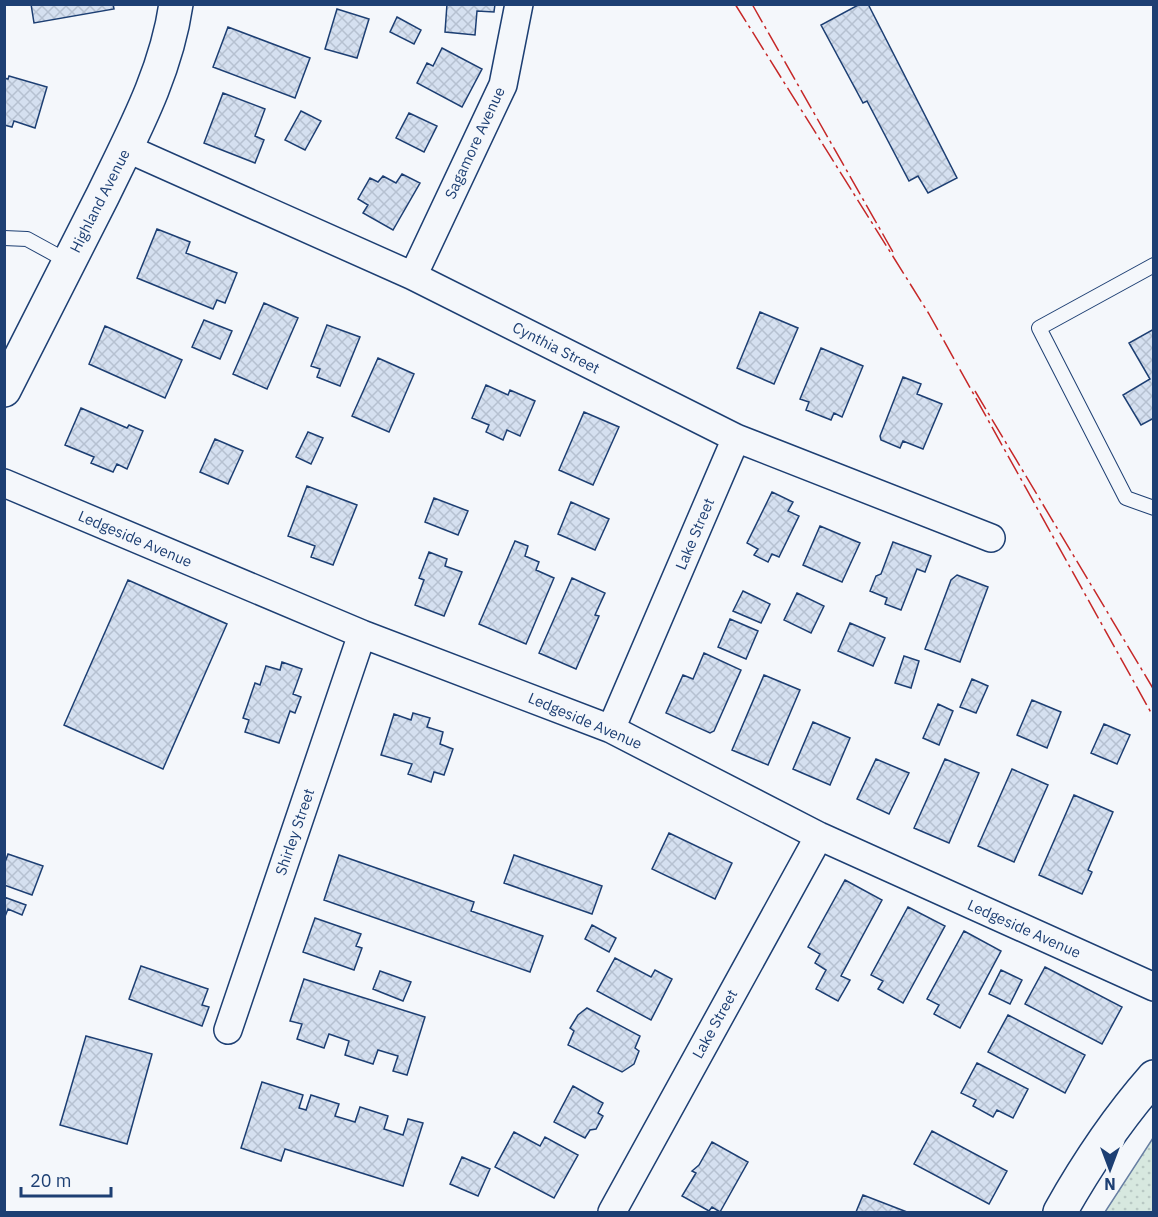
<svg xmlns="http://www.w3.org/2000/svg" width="1158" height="1217" viewBox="0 0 1158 1217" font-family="'IBM Plex Sans',sans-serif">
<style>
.green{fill:url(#green-dots);stroke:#687fa3;stroke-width:1.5}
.building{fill:url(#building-cross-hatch);stroke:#1d3f73;stroke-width:1.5}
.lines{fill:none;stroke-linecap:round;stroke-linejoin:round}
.lane-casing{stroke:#1d3f73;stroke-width:16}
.street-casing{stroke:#1d3f73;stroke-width:30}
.secondary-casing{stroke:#1d3f73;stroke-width:36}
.lane{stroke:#f4f7fb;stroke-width:14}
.street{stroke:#f4f7fb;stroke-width:27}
.secondary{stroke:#f4f7fb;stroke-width:33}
.power{stroke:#c62828;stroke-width:1.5;stroke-dasharray:21 4.5 3 4.5;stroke-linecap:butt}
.labels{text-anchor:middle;stroke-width:4.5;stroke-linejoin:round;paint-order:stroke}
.street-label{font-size:15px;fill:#1d3f73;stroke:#f4f7fb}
</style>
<defs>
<pattern id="green-dots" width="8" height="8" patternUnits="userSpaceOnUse" patternTransform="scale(1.5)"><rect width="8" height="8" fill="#d7e8df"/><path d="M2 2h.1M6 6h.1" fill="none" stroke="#b8c8c3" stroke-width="1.8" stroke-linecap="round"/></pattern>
<pattern id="building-cross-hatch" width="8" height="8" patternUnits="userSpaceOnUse" patternTransform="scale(1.5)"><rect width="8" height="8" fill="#d5e0f0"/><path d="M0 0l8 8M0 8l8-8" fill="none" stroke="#b6c1d1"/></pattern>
</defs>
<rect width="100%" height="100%" fill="#f4f7fb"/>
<path class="green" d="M1153 1138V1212H1105Z"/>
<path class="building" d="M31 4H113L114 9 34 23Z
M447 4H495L494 12 477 11 475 35 445 32Z
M860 4H868L957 178 928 193 918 176 909 181 867 101 863 103 821 25Z
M337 9 369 19 357 58 325 49Z
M397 17 421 30 414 44 390 32Z
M228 27 310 58 295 98 213 67Z
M442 48 482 69 462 107 417 83 427 63 433 66Z
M9 76 47 87 35 128 14 121 12 127 4 125V78L8 79Z
M223 93 265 109 255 136 264 140 255 163 204 143Z
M301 111 321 121 305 150 285 140Z
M409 113 437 126 424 152 396 138Z
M402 174 420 183 393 230 363 213 368 205 358 199 370 178 378 182 383 176 396 183Z
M157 229 190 242 186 253 237 273 225 303 217 300 213 309 137 278Z
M264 303 298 318 267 389 233 374Z
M760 312 798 328 774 384 737 368Z
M204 320 232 331 220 359 192 347Z
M327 325 360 337 340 386 317 377 320 369 311 366Z
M105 326 182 360 165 398 89 364Z
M1154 329V418L1141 425 1123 395 1150 379 1129 343Z
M821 348 863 366 842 417 834 413 831 420 806 410 809 402 800 399Z
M378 358 414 374 389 432 352 416Z
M903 377 921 384 917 394 942 404 923 449 903 441 900 448 881 440 880 436Z
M486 385 508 395 510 390 535 401 520 436 507 430 503 440 486 432 489 425 472 418Z
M81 408 127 428 129 425 143 431 127 469 117 464 113 472 91 463 94 457 65 445Z
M584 412 619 427 593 485 559 470Z
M308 432 323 438 311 464 296 457Z
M215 439 243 451 228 484 200 472Z
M307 486 357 505 333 565 311 557 315 546 288 536Z
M772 492 793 502 788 511 799 516 779 557 772 554 768 562 754 555 758 549 747 543Z
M434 498 468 511 458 535 425 522Z
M571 502 609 519 595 550 558 534Z
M820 526 860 543 842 582 803 565Z
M515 541 528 546 525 556 539 562 536 570 554 578 526 644 479 624Z
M893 542 931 556 925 572 917 569 901 610 885 604 887 598 870 591 876 576 881 574Z
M429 552 447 559 445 566 462 572 444 616 415 605 424 580 419 578Z
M957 575 988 587 960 662 925 649 951 580Z
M572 578 605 593 595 615 599 616 576 669 539 653Z
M128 580 227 624 163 769 64 725Z
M743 591 770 604 761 623 733 611Z
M797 593 824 606 811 633 784 620Z
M730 619 758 631 746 659 718 647Z
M850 623 885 638 873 666 838 651Z
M704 653 741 670 714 731 710 733 666 713 683 675 693 679Z
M904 656 919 661 911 688 895 683Z
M282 662 302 669 293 694 301 697 295 713 290 711 279 743 245 732 249 720 243 718 255 683 260 685 266 666 280 670Z
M764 675 800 690 768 765 732 750Z
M972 679 988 686 976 713 960 707Z
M1032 700 1061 712 1047 748 1017 735Z
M938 704 953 711 939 745 923 738Z
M413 713 430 718 427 727 443 732 440 744 453 749 444 775 434 772 431 782 408 774 412 764 381 755 394 714 411 720Z
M813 722 850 738 830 785 793 769Z
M1104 724 1130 735 1117 764 1091 753Z
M876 759 909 773 889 814 857 799Z
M945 759 979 773 949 843 914 828Z
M1012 769 1048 785 1014 862 978 846Z
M1074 795 1113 812 1088 870 1092 872 1082 894 1039 875Z
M669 833 732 863 715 899 652 869Z
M8 854 43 866 32 895 4 885V865Z
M339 855 474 902 471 911 543 936 530 972 324 900Z
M514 855 602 886 592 914 504 883Z
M845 880 882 900 841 976 850 980 838 1001 816 989 826 970 815 963 820 954 808 947Z
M4 897 26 905 22 915 8 909 4 919Z
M908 907 945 926 903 1003 878 989 883 981 871 975Z
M315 918 361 934 356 946 362 948 354 970 303 952Z
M592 925 616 938 609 952 585 939Z
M964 931 1001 951 960 1028 934 1014 939 1005 927 999Z
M615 958 651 977 655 970 672 979 651 1020 597 991Z
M141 966 208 989 202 1005 209 1007 202 1026 129 999Z
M1045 967 1122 1007 1102 1044 1025 1004Z
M1001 970 1022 980 1010 1004 989 994Z
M380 971 411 982 403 1001 373 989Z
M304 979 425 1017 407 1075 393 1071 398 1056 378 1050 373 1064 345 1055 349 1041 329 1034 324 1048 297 1039 302 1024 290 1021Z
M587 1008 640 1036 635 1048 639 1051 634 1064 622 1072 568 1045 574 1031 570 1028 578 1015Z
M1008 1015 1085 1055 1065 1093 988 1052Z
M86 1036 152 1054 127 1144 60 1125Z
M977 1063 1028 1089 1013 1118 997 1110 993 1117 973 1106 976 1100 961 1093Z
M262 1082 303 1095 299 1108 306 1110 311 1095 339 1104 335 1116 355 1122 360 1107 388 1116 384 1129 403 1135 408 1119 423 1123 403 1186 285 1149 281 1161 241 1148Z
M573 1086 603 1103 598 1113 603 1116 596 1129 590 1130 585 1138 554 1122Z
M932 1131 1007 1171 989 1204 914 1164Z
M514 1132 540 1146 545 1137 578 1155 554 1198 495 1167Z
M712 1142 748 1162 720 1212 712 1207 709 1211 682 1196 696 1173 692 1171 699 1165Z
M462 1157 490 1169 478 1196 450 1184Z
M863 1195 907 1212H856Z"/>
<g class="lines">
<defs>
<path id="lane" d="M4 238 27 239 69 262
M1154 265 1039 328 1126 498 1154 508"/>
<path id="street" d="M126 148 413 276 736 438 991 538
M413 276 503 85 519 4
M4 483 362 634 611 729 819 836 1154 987
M611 729 736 438
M228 1030 362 634
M612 1212 819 836"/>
<path id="secondary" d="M4 390C37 325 70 260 103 195 133 133 166 73 176 4
M1060 1212C1087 1164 1117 1119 1154 1077"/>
</defs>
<use href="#lane" class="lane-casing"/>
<use href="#street" class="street-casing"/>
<use href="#secondary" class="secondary-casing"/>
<use href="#lane" class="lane"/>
<use href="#street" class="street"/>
<use href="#secondary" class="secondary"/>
<path class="power" d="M735 4 929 314 1154 718
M752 4 893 252
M975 391 1154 690"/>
</g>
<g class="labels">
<g class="street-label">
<text transform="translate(475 143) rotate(-65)" y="5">Sagamore Avenue</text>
<text transform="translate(100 201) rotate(-63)" y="5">Highland Avenue</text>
<text transform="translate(556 348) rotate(27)" y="5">Cynthia Street</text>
<text transform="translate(695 534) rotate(-67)" y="5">Lake Street</text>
<text transform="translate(135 539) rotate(23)" y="5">Ledgeside Avenue</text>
<text transform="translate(585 721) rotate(23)" y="5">Ledgeside Avenue</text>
<text transform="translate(295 832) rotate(-71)" y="5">Shirley Street</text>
<text transform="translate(1024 929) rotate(24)" y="5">Ledgeside Avenue</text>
<text transform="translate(715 1024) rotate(-61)" y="5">Lake Street</text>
</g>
</g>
<rect width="1158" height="1217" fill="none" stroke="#1d3f73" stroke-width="12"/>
<g transform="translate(1110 1169) rotate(180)" stroke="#f4f7fb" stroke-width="4.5" paint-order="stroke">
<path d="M0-4.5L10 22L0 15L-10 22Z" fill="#1d3f73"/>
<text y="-9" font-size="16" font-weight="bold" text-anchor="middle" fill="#1d3f73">N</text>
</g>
<path d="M21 1187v9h90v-9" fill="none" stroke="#1d3f73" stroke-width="3"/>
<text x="30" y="1187" font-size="18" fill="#1d3f73" stroke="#f4f7fb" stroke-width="4.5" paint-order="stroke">20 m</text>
</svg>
